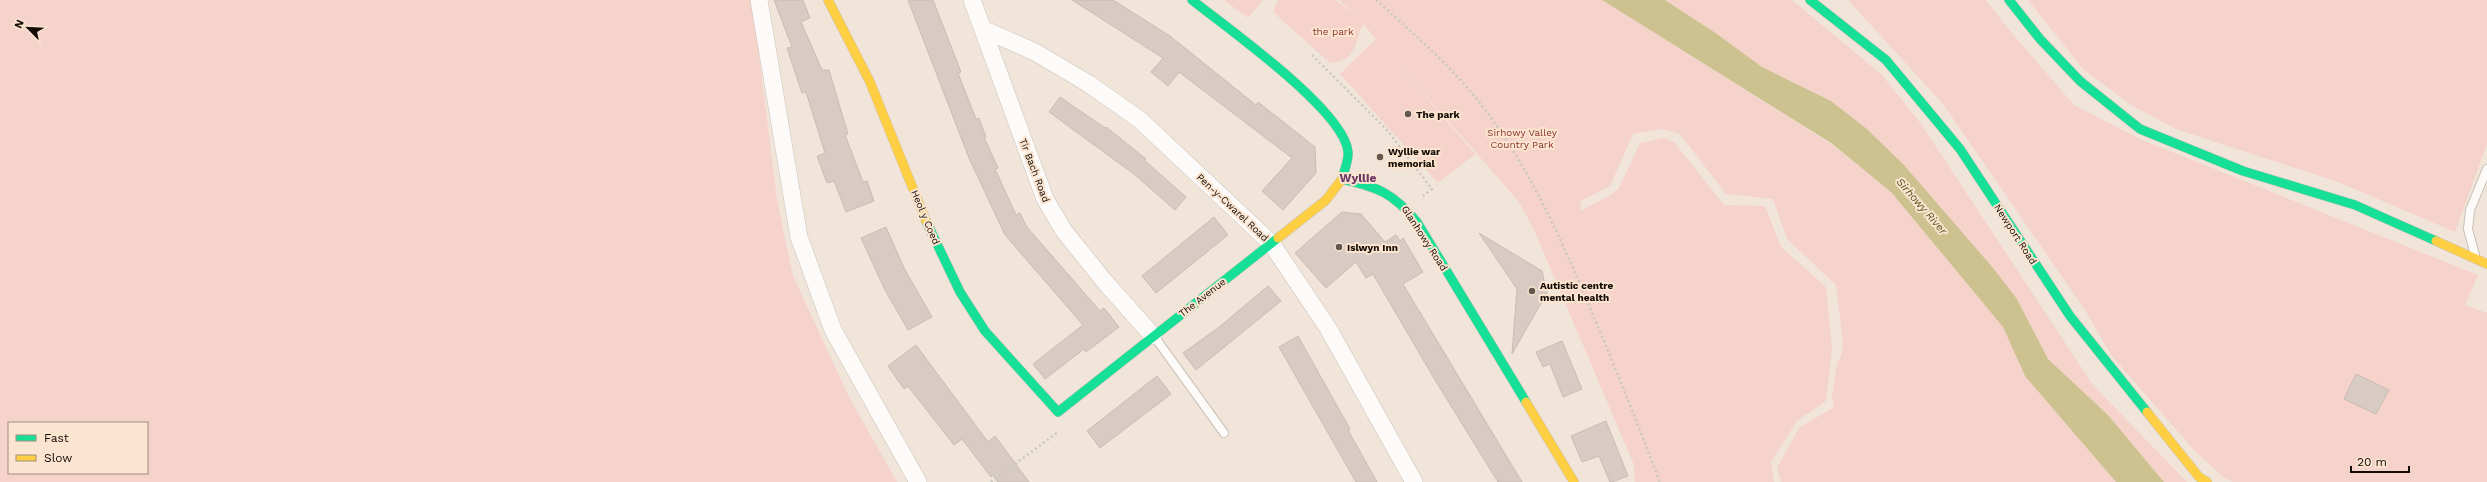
<svg xmlns="http://www.w3.org/2000/svg" width="2487" height="482" viewBox="0 0 2487 482" font-family="'Work Sans',sans-serif">
<style>
.green{fill:#f5d2ca;fill-rule:evenodd}
.water{fill:#cdc190}
.building{fill:#d7cbc3;stroke:#c8bcb5}
.lines{fill:none;stroke-linecap:round;stroke-linejoin:round}
.lane-casing{stroke:#cbc0b7;stroke-width:10}
.street-casing{stroke:#cbc0b7;stroke-width:18}
.fast-casing{stroke:#cbc0b7;stroke-width:10}
.slow-casing{stroke:#cbc0b7;stroke-width:10}
.path{stroke:#cac7c2;stroke-width:2.5;stroke-dasharray:2 3;stroke-linecap:butt}
.lane{stroke:#fdfbf9;stroke-width:8}
.street{stroke:#fdfbf9;stroke-width:17}
.fast{stroke:#16e098;stroke-width:9}
.slow{stroke:#ffcf43;stroke-width:9}
.poi-dot{fill:#61574e;stroke:#fbe4d0;stroke-width:1.5}
.labels{text-anchor:middle;stroke-width:4;stroke-linejoin:round;paint-order:stroke}
.park-label{font-size:10px;fill:#8a3530;stroke:#fbe4d0}
.poi-label{font-size:10px;font-weight:bold;fill:#130a03;stroke:#fbe4d0;text-anchor:start}
.street-label{font-size:10px;fill:#130a03;stroke:#fbe4d0}
.water-label{font-size:11px;font-style:italic;fill:#5b5320;stroke:#fbe4d0}
.quarter-label{font-size:12px;font-weight:bold;fill:#6c3767;stroke:#fbe4d0}
</style>
<rect width="100%" height="100%" fill="#f1e5da"/>
<path class="green" d="M0 0H752L777 200 793 276 850 399 897 482H0ZM9 423H147V473H9Z
M1224 0H1263L1248 18Z
M1278 0H1336L1358 18 1339 0H1602L1831 144 1891 192 2003 327 2025 376 2116 482H1781L1777 468 1799 428 1834 407 1832 396 1837 363 1841 356 1843 343 1836 285 1787 239 1773 199 1726 194 1680 134 1662 129 1633 134 1610 186 1581 201 1580 211 1611 195 1619 188 1640 143 1664 138 1674 142 1724 205 1765 206 1781 247 1826 287 1832 349 1826 401 1797 421 1771 462 1774 482H1635L1634 465 1534 230 1519 202 1387 51 1475 154 1438 183 1340 74 1376 39 1363 24C1353 45 1358 60 1330 63L1273 12Z
M1665 0H1792L1881 74 1921 124 2093 385 2187 482H2164L2108 415 2048 359 2017 299 1904 165 1867 129 1831 101 1762 67 1717 34Z
M1848 0H1986L2006 26 2074 105 2140 139 2478 275 2465 305 2487 313V482H2233L2224 478 2194 450 2111 355 2085 310 1943 104Z
M2028 0H2487V144L2455 232 2338 182 2176 129 2133 106 2084 70Z"/>
<path class="water" d="M1602 0H1665L1717 34 1762 67 1831 101 1867 129 1904 165 1993 268 2017 299 2048 359 2108 415 2164 482H2116L2025 376 2003 327 1891 192 1831 143Z"/>
<path class="building" d="M774 0H803L810 18 801 22 822 70H829L848 134 845 135 863 182 867 181 874 201 846 212 834 181 827 183 817 156 825 153 806 92 802 93 787 48 792 47Z
M908 0H933L961 72 958 73 976 119 979 118 986 137H984L998 168 995 169 1016 215 1020 213 1027 227 1100 311 1104 308 1119 327 1086 352 1084 349 1045 379 1033 364 1083 325 1005 235 969 158Z
M1072 0H1113L1170 36 1256 105 1258 102 1315 147 1316 173 1283 210 1262 191 1292 158 1179 72 1168 86 1151 72 1163 58Z
M1060 97 1105 128 1106 127 1146 159 1144 160 1186 197 1175 210 1134 174 1049 112Z
M1342 212 1361 214 1385 242 1396 235 1400 241 1403 238 1423 272 1403 284 1522 482H1498L1435 380 1373 274 1366 278 1356 262 1326 288 1295 253Z
M1214 217 1228 235 1156 293 1142 276Z
M886 227 904 268 932 317 908 330 885 290 861 238Z
M1479 233 1542 271 1547 293 1512 354 1517 289Z
M1268 286 1281 301 1196 370 1183 353 1218 328Z
M1298 336 1350 429 1348 430 1377 482H1356L1279 347Z
M1562 341 1582 389 1563 397 1550 364 1543 367 1536 352Z
M916 345 988 442 995 436 1029 482H998L993 475 991 477 962 439 954 445 908 386 904 389 888 366Z
M2356 374 2389 390 2376 414 2344 399Z
M1157 376 1171 394 1100 448 1087 431Z
M1606 421 1628 476 1612 482H1610L1599 456 1582 462 1571 436Z"/>
<g class="lines">
<defs>
<path id="lane" d="M2475 255 2468 229 2470 210 2487 169
M1154 336 1224 433"/>
<path id="street" d="M759 0 799 237 833 330 918 482
M972 0 1045 199 1064 231 1105 282 1153 336
M985 30 1035 52 1089 84 1140 120 1271 243 1328 328 1414 482"/>
<path id="fast" d="M1192 0C1226 27 1345 111 1348 152 1349 160 1344 171 1342 179 1378 187 1393 193 1417 222L1526 402
M1810 0 1886 60 1960 149 2070 316 2147 412
M2009 0 2040 39 2080 81 2140 129 2243 171 2355 205 2436 241
M926 221 960 292 985 331 1058 412 1278 238"/>
<path id="slow" d="M828 0 870 82 926 221
M1278 238 1326 200 1342 179
M2436 241 2487 264
M1526 402 1574 482
M2147 412 2199 477 2207 482"/>
</defs>
<use href="#lane" class="lane-casing"/>
<use href="#street" class="street-casing"/>
<use href="#fast" class="fast-casing"/>
<use href="#slow" class="slow-casing"/>
<path class="path" d="M1376 0C1415 35 1455 69 1486 111 1531 171 1559 235 1588 303 1613 362 1637 422 1660 482
M1312 55 1387 130 1432 189 1423 196
M991 482 1058 432"/>
<use href="#lane" class="lane"/>
<use href="#street" class="street"/>
<use href="#fast" class="fast"/>
<use href="#slow" class="slow"/>
</g>
<g class="poi-dot">
<circle cx="1408" cy="114" r="4"/>
<circle cx="1380" cy="157" r="4"/>
<circle cx="1339" cy="247" r="4"/>
<circle cx="1532" cy="291" r="4"/>
</g>
<g class="labels">
<g class="park-label">
<text x="1333" y="35">the park</text>
<text x="1522" y="136">Sirhowy Valley<tspan x="1522" dy="12">Country Park</tspan></text>
</g>
<g class="poi-label">
<text x="1416" y="118">The park</text>
<text x="1388" y="155">Wyllie war<tspan x="1388" dy="12">memorial</tspan></text>
<text x="1347" y="251">Islwyn Inn</text>
<text x="1540" y="289">Autistic centre<tspan x="1540" dy="12">mental health</tspan></text>
</g>
<g class="street-label">
<text transform="translate(1035 170) rotate(69)" y="4">Tir Bach Road</text>
<text transform="translate(1233 207) rotate(43)" y="4">Pen-y-Cwarel Road</text>
<text transform="translate(926 217) rotate(67)" y="4">Heol y Coed</text>
<text transform="translate(2016 234) rotate(57)" y="4">Newport Road</text>
<text transform="translate(1425 238) rotate(57)" y="4">Glanhowy Road</text>
<text transform="translate(1202 297) rotate(-38)" y="4">The Avenue</text>
</g>
<g class="water-label">
<text transform="translate(1922 206) rotate(49)" y="4">Sirhowy River</text>
</g>
<g class="quarter-label">
<text x="1358" y="182">Wyllie</text>
</g>
</g>
<rect x="8" y="422" width="140" height="52" fill="#fbe4d0" stroke="#9e8d7e"/>
<rect x="16" y="435" width="20" height="6" fill="#16e098" stroke="#9e8d7e"/>
<text x="44" y="442" font-size="12" fill="#130a03">Fast</text>
<rect x="16" y="455" width="20" height="6" fill="#ffcf43" stroke="#9e8d7e"/>
<text x="44" y="462" font-size="12" fill="#130a03">Slow</text>
<g transform="translate(28 28) rotate(294)" stroke="#fbe4d0" stroke-width="3" paint-order="stroke">
<path d="M0-3L7 15L0 10L-7 15Z" fill="#130a03"/>
<text y="-6" font-size="11" font-weight="bold" text-anchor="middle" fill="#130a03">N</text>
</g>
<path d="M2351 466v6h58v-6" fill="none" stroke="#130a03" stroke-width="2"/>
<text x="2357" y="466" font-size="12" fill="#130a03" stroke="#fbe4d0" stroke-width="3" paint-order="stroke">20 m</text>
</svg>
